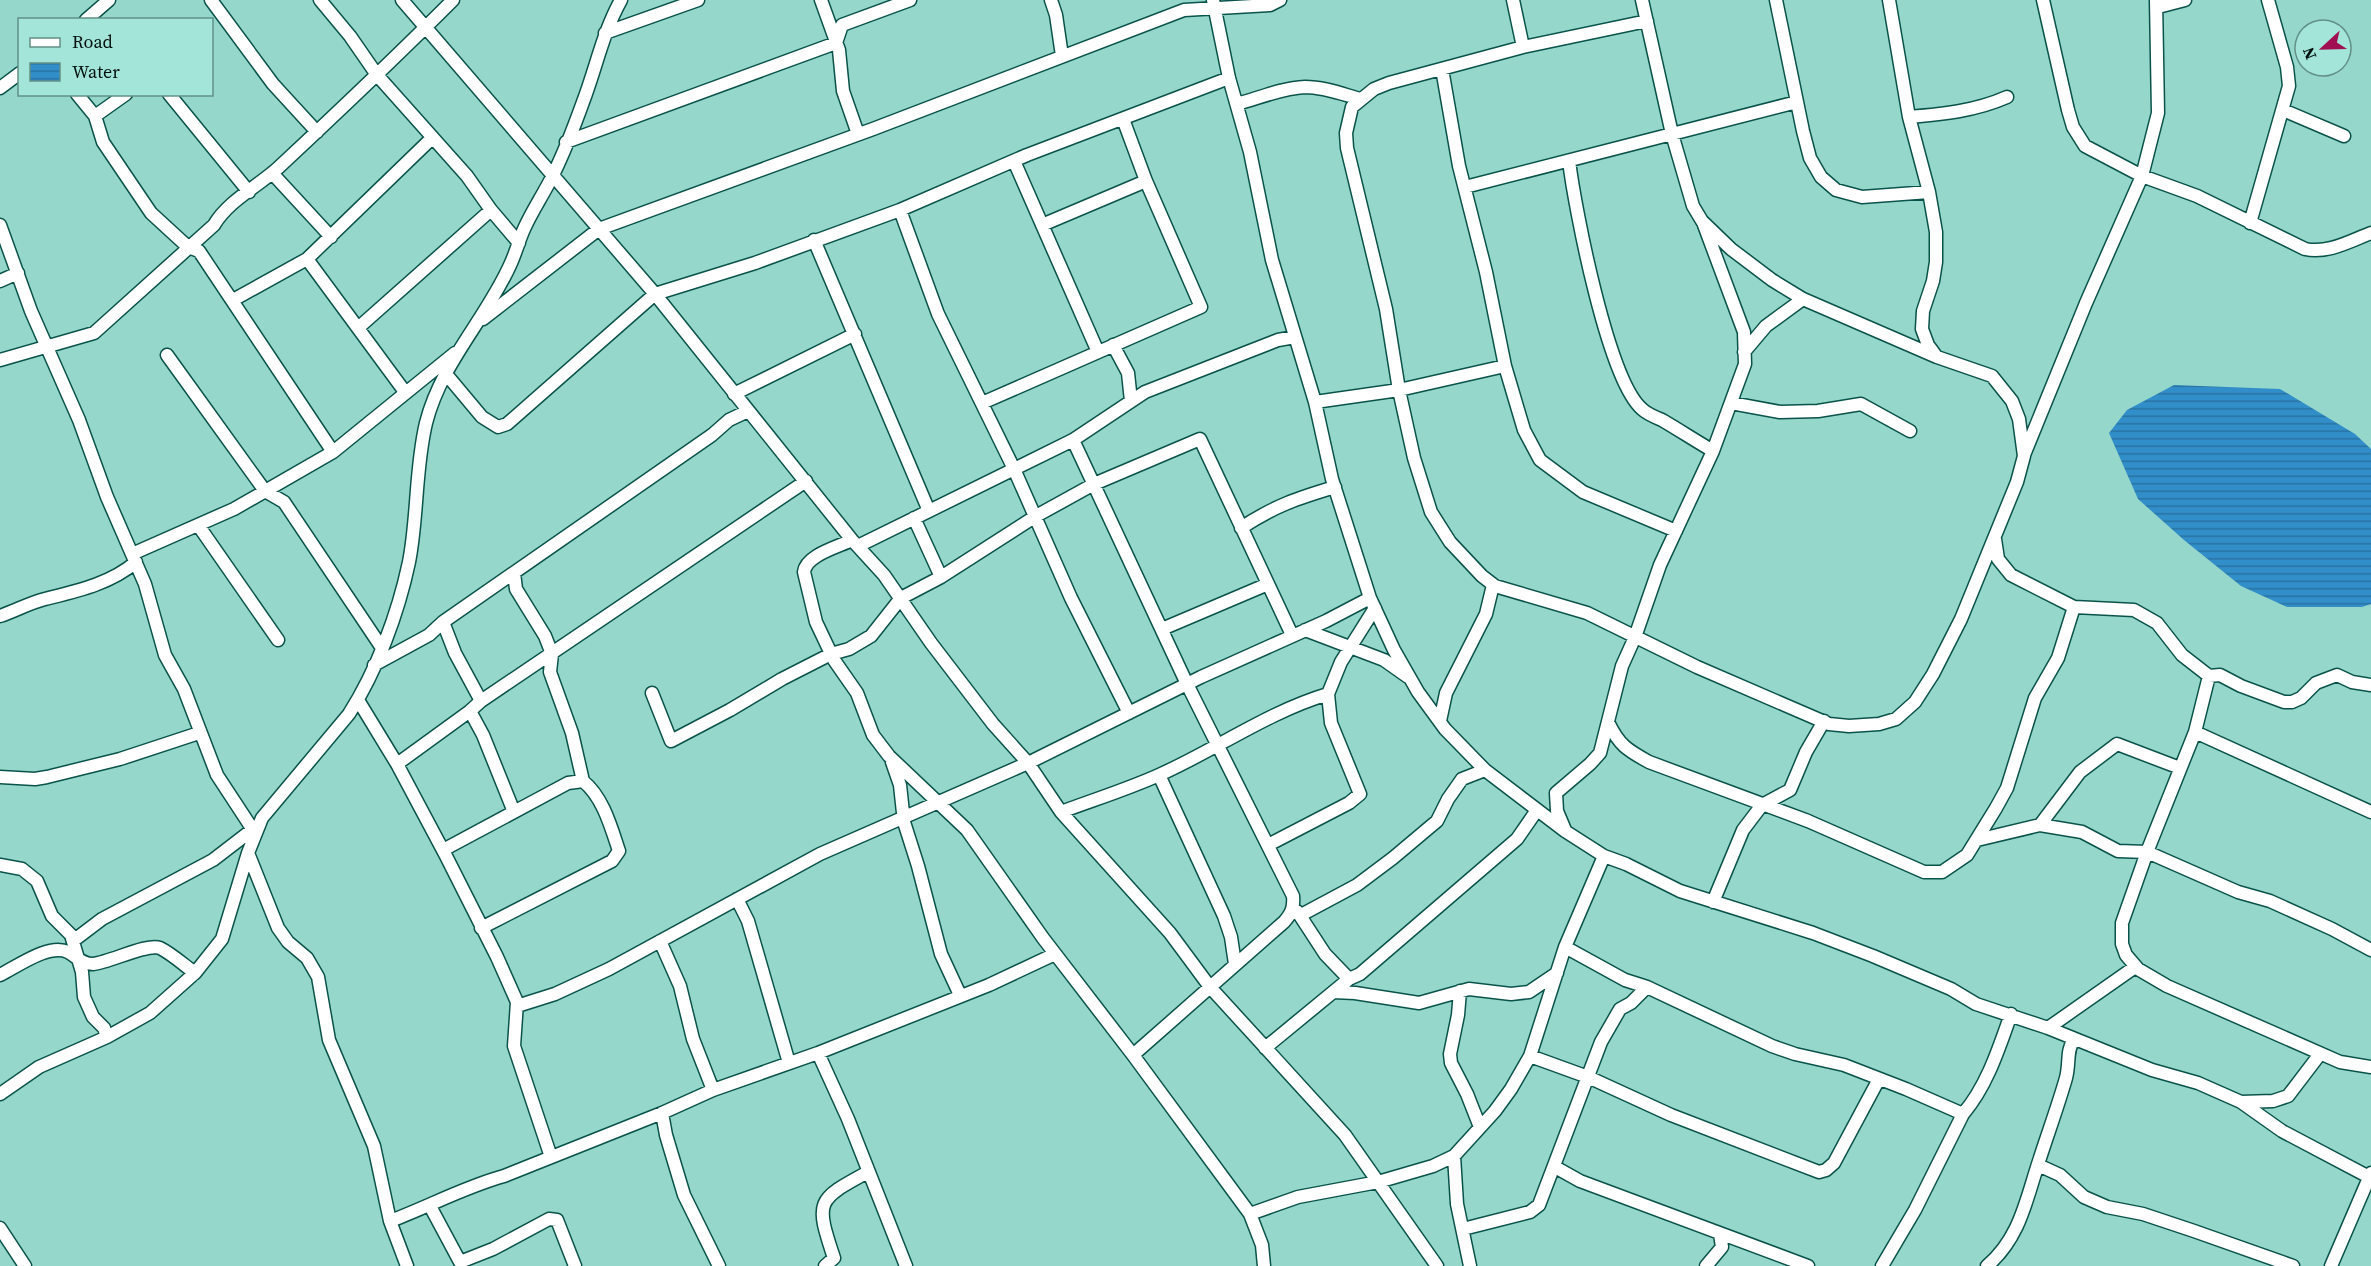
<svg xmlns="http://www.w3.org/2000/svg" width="2371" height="1266" viewBox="0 0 2371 1266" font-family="'Source Serif 4',serif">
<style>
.water{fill:url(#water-rules)}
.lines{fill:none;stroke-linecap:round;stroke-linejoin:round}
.minor-casing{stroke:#0a534a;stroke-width:15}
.minor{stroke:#fff;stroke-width:12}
</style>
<defs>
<pattern id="water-rules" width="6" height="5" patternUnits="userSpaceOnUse" patternTransform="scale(1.5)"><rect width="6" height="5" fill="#328ec9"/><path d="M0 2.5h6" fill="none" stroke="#2873a2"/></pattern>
</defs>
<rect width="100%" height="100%" fill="#96d7cb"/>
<path class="water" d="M2174 385 2280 389 2355 434 2371 449V604L2362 607H2287L2241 586 2184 540 2138 499 2109 433 2127 410Z"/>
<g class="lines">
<defs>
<path id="minor" d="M211 0 273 84 317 132
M320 0 350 36 377 75 467 176 491 210 519 243
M402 0 655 294 852 540 884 575 931 643 993 724 1028 763 1061 812 1170 933 1210 987 1345 1135 1437 1266
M821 0 839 50 843 91 858 134
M1051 0 1056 15 1062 56
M1213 0 1229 78 1250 152 1272 260 1315 402 1332 479 1370 598 1394 650 1418 692 1445 729 1485 770 1565 831 1604 856 1626 864 1680 891 1813 933 1873 956 1951 989 1976 1004 2048 1028 2152 1070 2198 1083 2241 1102 2282 1131 2371 1178
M1513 0 1523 47
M1642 0 1672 134 1693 206 1702 221 1731 249 1772 280 1803 299 1937 357 1992 376 2012 401 2019 419 2024 456 2017 482 1961 619 1933 674 1915 702 1896 719 1879 724 1849 726 1829 724 1697 667 1587 613 1495 586 1482 576 1450 542 1431 512 1414 458 1399 390 1386 309 1347 148 1346 133 1352 107 1374 89 1389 83 1523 47 1647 21
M1776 0 1803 131 1810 158 1821 177 1836 190 1862 197 1929 192
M1889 0 1909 117 1929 192 1936 232V262L1933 281 1923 311 1922 329 1928 345 1936 356
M2043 0 2068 110 2073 127 2085 146 2142 176 2197 196 2305 249C2328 254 2350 241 2371 233
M2158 7 2185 0
M86 20 109 0
M605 33 698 0
M1442 69 1459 166 1486 272 1505 366 1524 430 1540 460 1583 492 1676 531
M0 88 20 73
M77 94 95 116 103 142 151 213 188 247 199 251 333 452
M169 94 249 192
M1237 104C1259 98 1282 88 1305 87 1324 87 1342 94 1360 99
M2283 110 2344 136
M95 116 126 94
M1909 117C1944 114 1975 111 2007 97
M566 142 836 43 842 25 910 0
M1014 161 1098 352
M1569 161C1575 209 1608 380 1642 409 1647 414 1655 417 1662 420 1679 430 1696 441 1713 451
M272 173 331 237
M1465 187 1797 102
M900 210 938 314 1014 469 1071 598 1129 713
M2250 223 2289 86 2287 67 2268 0
M0 225 31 311 79 420 107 497 145 584 165 655 184 689 217 775 255 833
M1042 225 1146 181
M814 240 929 511
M307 259 405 392
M0 281 18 273
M233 300 307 259 431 139
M483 319 599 229 873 129 1184 10 1270 5 1280 0
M358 328 491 210
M1113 345 1128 373 1131 401
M1744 352 1766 326 1803 299
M167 355 265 491 284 502 382 648
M0 360 94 333 214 225C228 201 257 187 278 168 337 113 396 57 453 0
M446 374 482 417 498 427 507 424 655 294 755 263 900 210 1027 155 1229 78
M734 394 855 334
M1315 402 1399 390 1505 366
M982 403 1201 307 1146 181 1123 119
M1731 403 1780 412 1818 411 1861 404 1910 431
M1073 440 1187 684 1293 896C1294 907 1292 913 1284 922L1133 1055
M2024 455 2086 303 2142 176 2158 113 2156 0
M914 518 941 577
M198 525 278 640
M1241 528C1274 506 1298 498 1335 487
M1995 539 1998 559 2011 575 2074 607 2134 610 2157 623 2182 655 2209 676 2195 732 2147 852 2122 923V944L2126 955 2138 969 2167 986 2340 1062 2371 1067
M852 540C838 547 806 555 804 572L816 622 834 660 857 693 873 735 889 756 967 830 1043 938 1133 1055 1250 1214 1262 1245 1264 1266
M858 546 1073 440 1145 392 1278 340 1295 337
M132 554 234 509 333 452 455 353
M514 573 516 589 545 636 552 654 550 672 572 733 583 781
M0 616C15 611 29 603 45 599 77 591 110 584 136 562
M443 622 712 435 729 420 748 411
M1162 629 1268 584
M1305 630 1384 660 1408 677
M374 665 429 635 443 622 455 653 481 701 470 711 483 735 514 812
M2209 676 2220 675 2241 686 2284 702H2292L2301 698 2316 683 2337 675 2352 682 2371 685
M652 693 671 741 730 710 782 679 831 654 849 649 871 636 901 598 941 577 1036 516 1094 484 1200 439 1292 635
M358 700 397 764 446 856 497 957 517 1002 514 1046 551 1157
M481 701 806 481
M1440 721 1446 693 1486 614 1493 585
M1608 722C1619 745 1627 750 1649 762L1808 821 1924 872H1942L1967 855 1996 808 2007 788 2035 698 2058 658 2074 607
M2195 732 2371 812
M892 762 900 785 904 822 918 866 941 954 960 995
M397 764 470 711
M1159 775 1224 916 1231 937 1235 964
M0 777 35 779 47 777 120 759 199 733
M1061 812C1093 800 1128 789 1159 775 1217 749 1268 712 1328 694L1341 662 1375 608
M2040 825 2080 772 2117 744 2180 768
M1565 830 1557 811 1556 793 1590 764 1600 753 1622 666 1635 637 1660 565 1713 451 1745 364 1744 332 1704 225
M1977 840 2040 825 2082 832 2118 851 2147 852 2238 892 2270 901 2332 929 2371 950
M1268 845 1349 803 1360 794 1331 723 1328 694
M443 850 568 783 583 781C603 797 611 827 619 851L612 861 481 928
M248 853 278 928 288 942 307 958 318 977 329 1040 374 1146 390 1221 407 1266
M0 865 22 869 37 881 52 916 71 935 82 972 84 997 93 1017 104 1028 107 1037
M737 899 748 921 789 1063
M1713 902 1743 830 1762 805 1790 790 1806 752 1824 721
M1297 911 1325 954 1349 979
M1301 915 1357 885 1393 858 1437 821 1448 799 1462 779 1485 770
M73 941 102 919 213 860 252 830
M660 941 680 986 693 1039 713 1090
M1565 947 1625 980 1647 987 1772 1046 1795 1054 1844 1065 1906 1089 1963 1114
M0 975C18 966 49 943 68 952 77 957 82 964 93 964 111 962 147 943 160 948 172 954 184 965 195 973
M1460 991 1458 1015 1450 1054 1451 1063 1467 1094 1480 1127
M1333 992 1355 993 1419 1003 1469 989 1511 994 1529 992 1557 973
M517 1006 555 994 609 969 820 854 1028 763 1201 677 1326 621 1370 598
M2048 1028 2135 967
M1265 1048 1349 979 1360 974 1517 839 1537 810
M818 1053 848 1119 906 1266
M1530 1056 1588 1077 1671 1115 1819 1172 1826 1170 1834 1163 1879 1079
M0 1094 39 1067 107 1037 150 1013 195 973 222 939 248 853 262 818 349 714C377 670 398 614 409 562 418 516 415 469 426 423 441 363 487 318 511 263 516 252 519 240 524 229 532 211 543 195 552 177 564 153 574 127 583 102 596 68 603 32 621 0
M2241 1102 2273 1101 2288 1096 2320 1054
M662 1113 666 1135 684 1195 719 1266
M1454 1156 1457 1204 1470 1266
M2038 1165 2060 1175 2084 1197 2107 1207 2143 1214 2194 1231 2293 1266
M1555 1167 1580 1181 1808 1266
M430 1206 460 1262 493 1249 549 1219 557 1220 575 1266
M1250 1214 1298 1197 1378 1182 1433 1166 1454 1156 1495 1111 1511 1089 1530 1056 1565 947 1604 856
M390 1221C428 1207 464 1187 504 1176L662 1113 713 1090 818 1053 989 985 1055 954
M0 1228 25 1266
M1463 1229 1530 1212 1539 1205 1601 1042 1620 1009 1631 1003 1647 987
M825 1266 834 1258C815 1201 816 1200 868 1172
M1706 1266 1722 1247 1720 1234
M1882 1266 1915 1210 1963 1114C1987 1086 1999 1048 2011 1014
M1987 1266C2020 1238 2026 1200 2039 1161 2048 1133 2058 1106 2066 1078 2070 1063 2066 1051 2074 1039
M2331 1266 2371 1173"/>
</defs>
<use href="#minor" class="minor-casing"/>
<use href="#minor" class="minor"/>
</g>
<rect x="18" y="18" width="195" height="78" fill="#a3e5d8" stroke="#629087" stroke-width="1.5"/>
<rect x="30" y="38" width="30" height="9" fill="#ffffff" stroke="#629087" stroke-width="1.5"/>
<text x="72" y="48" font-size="18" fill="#00110d">Road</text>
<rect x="30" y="63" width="30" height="18" fill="url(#water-rules)" stroke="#629087" stroke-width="1.5"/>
<text x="72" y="78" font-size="18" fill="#00110d">Water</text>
<g transform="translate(2323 48) rotate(248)"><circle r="28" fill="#a3e5d8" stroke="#629087" stroke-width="1.5"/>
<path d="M0-4.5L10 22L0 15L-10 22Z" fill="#a10f53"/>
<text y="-9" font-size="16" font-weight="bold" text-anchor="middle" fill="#00110d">N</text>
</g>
</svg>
